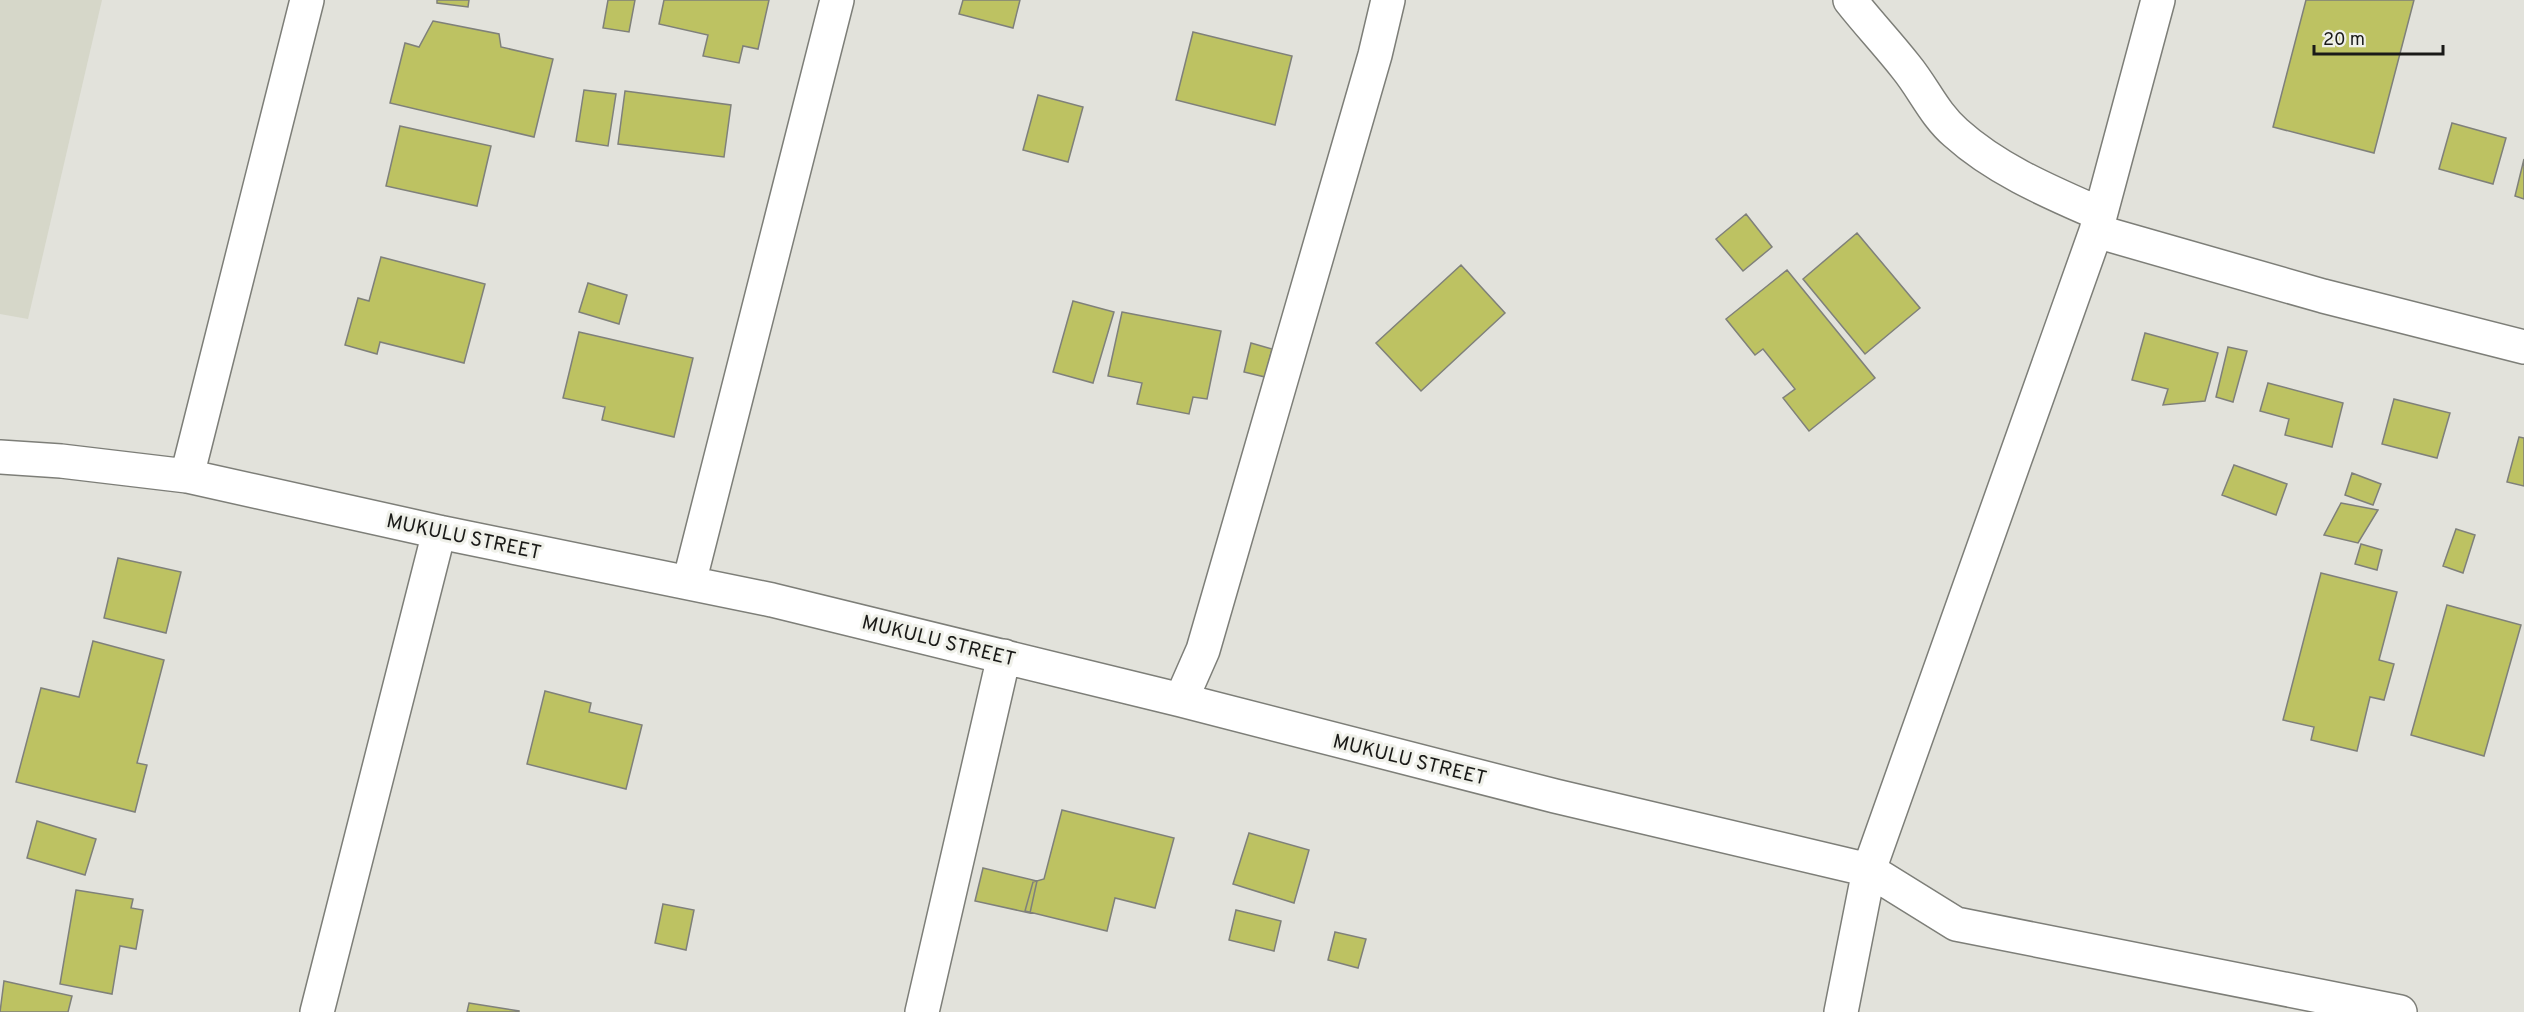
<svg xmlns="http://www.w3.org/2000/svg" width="2524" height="1012" viewBox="0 0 2524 1012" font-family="Overpass,sans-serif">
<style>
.built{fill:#d6d7c9}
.building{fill:#bdc262;stroke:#7f807a;stroke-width:1.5}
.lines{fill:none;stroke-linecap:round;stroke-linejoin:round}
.minor-casing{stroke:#7d7e78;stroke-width:36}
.minor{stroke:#fff;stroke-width:33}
.labels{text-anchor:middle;stroke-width:6;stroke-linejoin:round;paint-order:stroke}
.street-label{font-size:20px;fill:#1a1a18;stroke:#eff0e9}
</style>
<rect width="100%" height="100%" fill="#e2e2db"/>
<path class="built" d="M0 0H102L28 319 0 314Z"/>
<path class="building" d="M437 0H469L468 7 437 3Z
M608 0H635L629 32 603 28Z
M664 0H769L758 49 743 46 739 63 703 56 708 35 659 24Z
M963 0H1020L1013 28 959 14Z
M2306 0H2414L2374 153 2273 127Z
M433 21 499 34 501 47 553 59 534 137 390 103 405 43 419 47Z
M1193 32 1292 56 1275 125 1176 100Z
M584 90 616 94 608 146 576 141Z
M625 91 731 105 724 157 618 144Z
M1038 95 1083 107 1068 162 1023 150Z
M2452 123 2506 138 2493 184 2439 169Z
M400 126 491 146 477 206 386 186Z
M2524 159V199L2515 196Z
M1746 214 1772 247 1743 271 1716 239Z
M1857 233 1920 308 1865 354 1803 279Z
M381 257 485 284 464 363 380 342 377 354 345 345 358 298 369 301Z
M1461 265 1505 313 1421 391 1376 343Z
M1787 270 1875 378 1809 431 1783 398 1795 389 1763 349 1755 355 1726 319Z
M588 283 627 295 619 324 579 312Z
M1073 301 1114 312 1093 383 1053 372Z
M1122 312 1221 331 1207 399 1193 397 1189 414 1137 404 1142 383 1108 376Z
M579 332 693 358 674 437 602 420 605 407 563 398Z
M2145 333 2218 353 2205 401 2163 405 2168 389 2132 380Z
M1251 343 1272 349 1265 377 1244 372Z
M2228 347 2247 351 2233 402 2216 397Z
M2268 383 2343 403 2332 447 2285 435 2289 419 2260 411Z
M2394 399 2450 413 2437 458 2382 444Z
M2519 437 2524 438V486L2507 482Z
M2234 465 2287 484 2276 515 2222 495Z
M2352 473 2381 484 2373 505 2345 495Z
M2341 503 2378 510 2358 543 2324 535Z
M2456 529 2475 535 2463 573 2443 566Z
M2361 544 2382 550 2377 570 2355 564Z
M118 558 181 572 166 633 104 618Z
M2321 573 2397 592 2379 660 2394 664 2384 700 2370 697 2357 751 2311 740 2314 727 2283 720Z
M2447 605 2521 625 2484 756 2411 735Z
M93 641 164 660 137 763 147 765 135 812 16 782 41 688 79 697Z
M545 691 591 703 589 712 642 725 626 789 527 764Z
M1062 810 1174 838 1155 908 1115 898 1107 931 1025 911 1033 882 1044 879Z
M37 821 96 839 85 875 27 858Z
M1249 833 1309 850 1294 903 1233 884Z
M983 868 1037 881 1030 913 975 901Z
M76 890 133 899 131 908 143 910 136 949 120 946 112 994 60 984Z
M663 904 694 910 686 950 655 943Z
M1236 910 1281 921 1274 951 1229 940Z
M1335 932 1366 939 1358 968 1328 960Z
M4 981 72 996 68 1012H0Z
M469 1003 519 1011V1012H467Z"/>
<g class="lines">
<defs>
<path id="minor" d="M1850 0C1868 23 1888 44 1906 67 1924 89 1934 114 1956 133 1997 170 2050 192 2100 214
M2096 231 2323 296 2524 347
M0 457 61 461 187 476 439 532 772 600 1181 700 1555 796 1869 870 1956 924 2400 1012
M187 476 307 0
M689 583 837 0
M1181 700 1203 650 1375 55 1388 0
M317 1012 439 532
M922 1012 1004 656
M1841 1012 1869 870 2096 231 2158 0"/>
</defs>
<use href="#minor" class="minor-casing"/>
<use href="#minor" class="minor"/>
</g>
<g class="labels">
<g class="street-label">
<text transform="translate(464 536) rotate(12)" y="7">MUKULU STREET</text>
<text transform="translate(939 640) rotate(14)" y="7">MUKULU STREET</text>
<text transform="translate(1410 759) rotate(14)" y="7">MUKULU STREET</text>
</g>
</g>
<path d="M2314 45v9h129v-9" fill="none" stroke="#1a1a18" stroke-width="3"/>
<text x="2323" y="45" font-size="18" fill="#1a1a18" stroke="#eff0e9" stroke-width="4.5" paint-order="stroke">20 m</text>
</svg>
